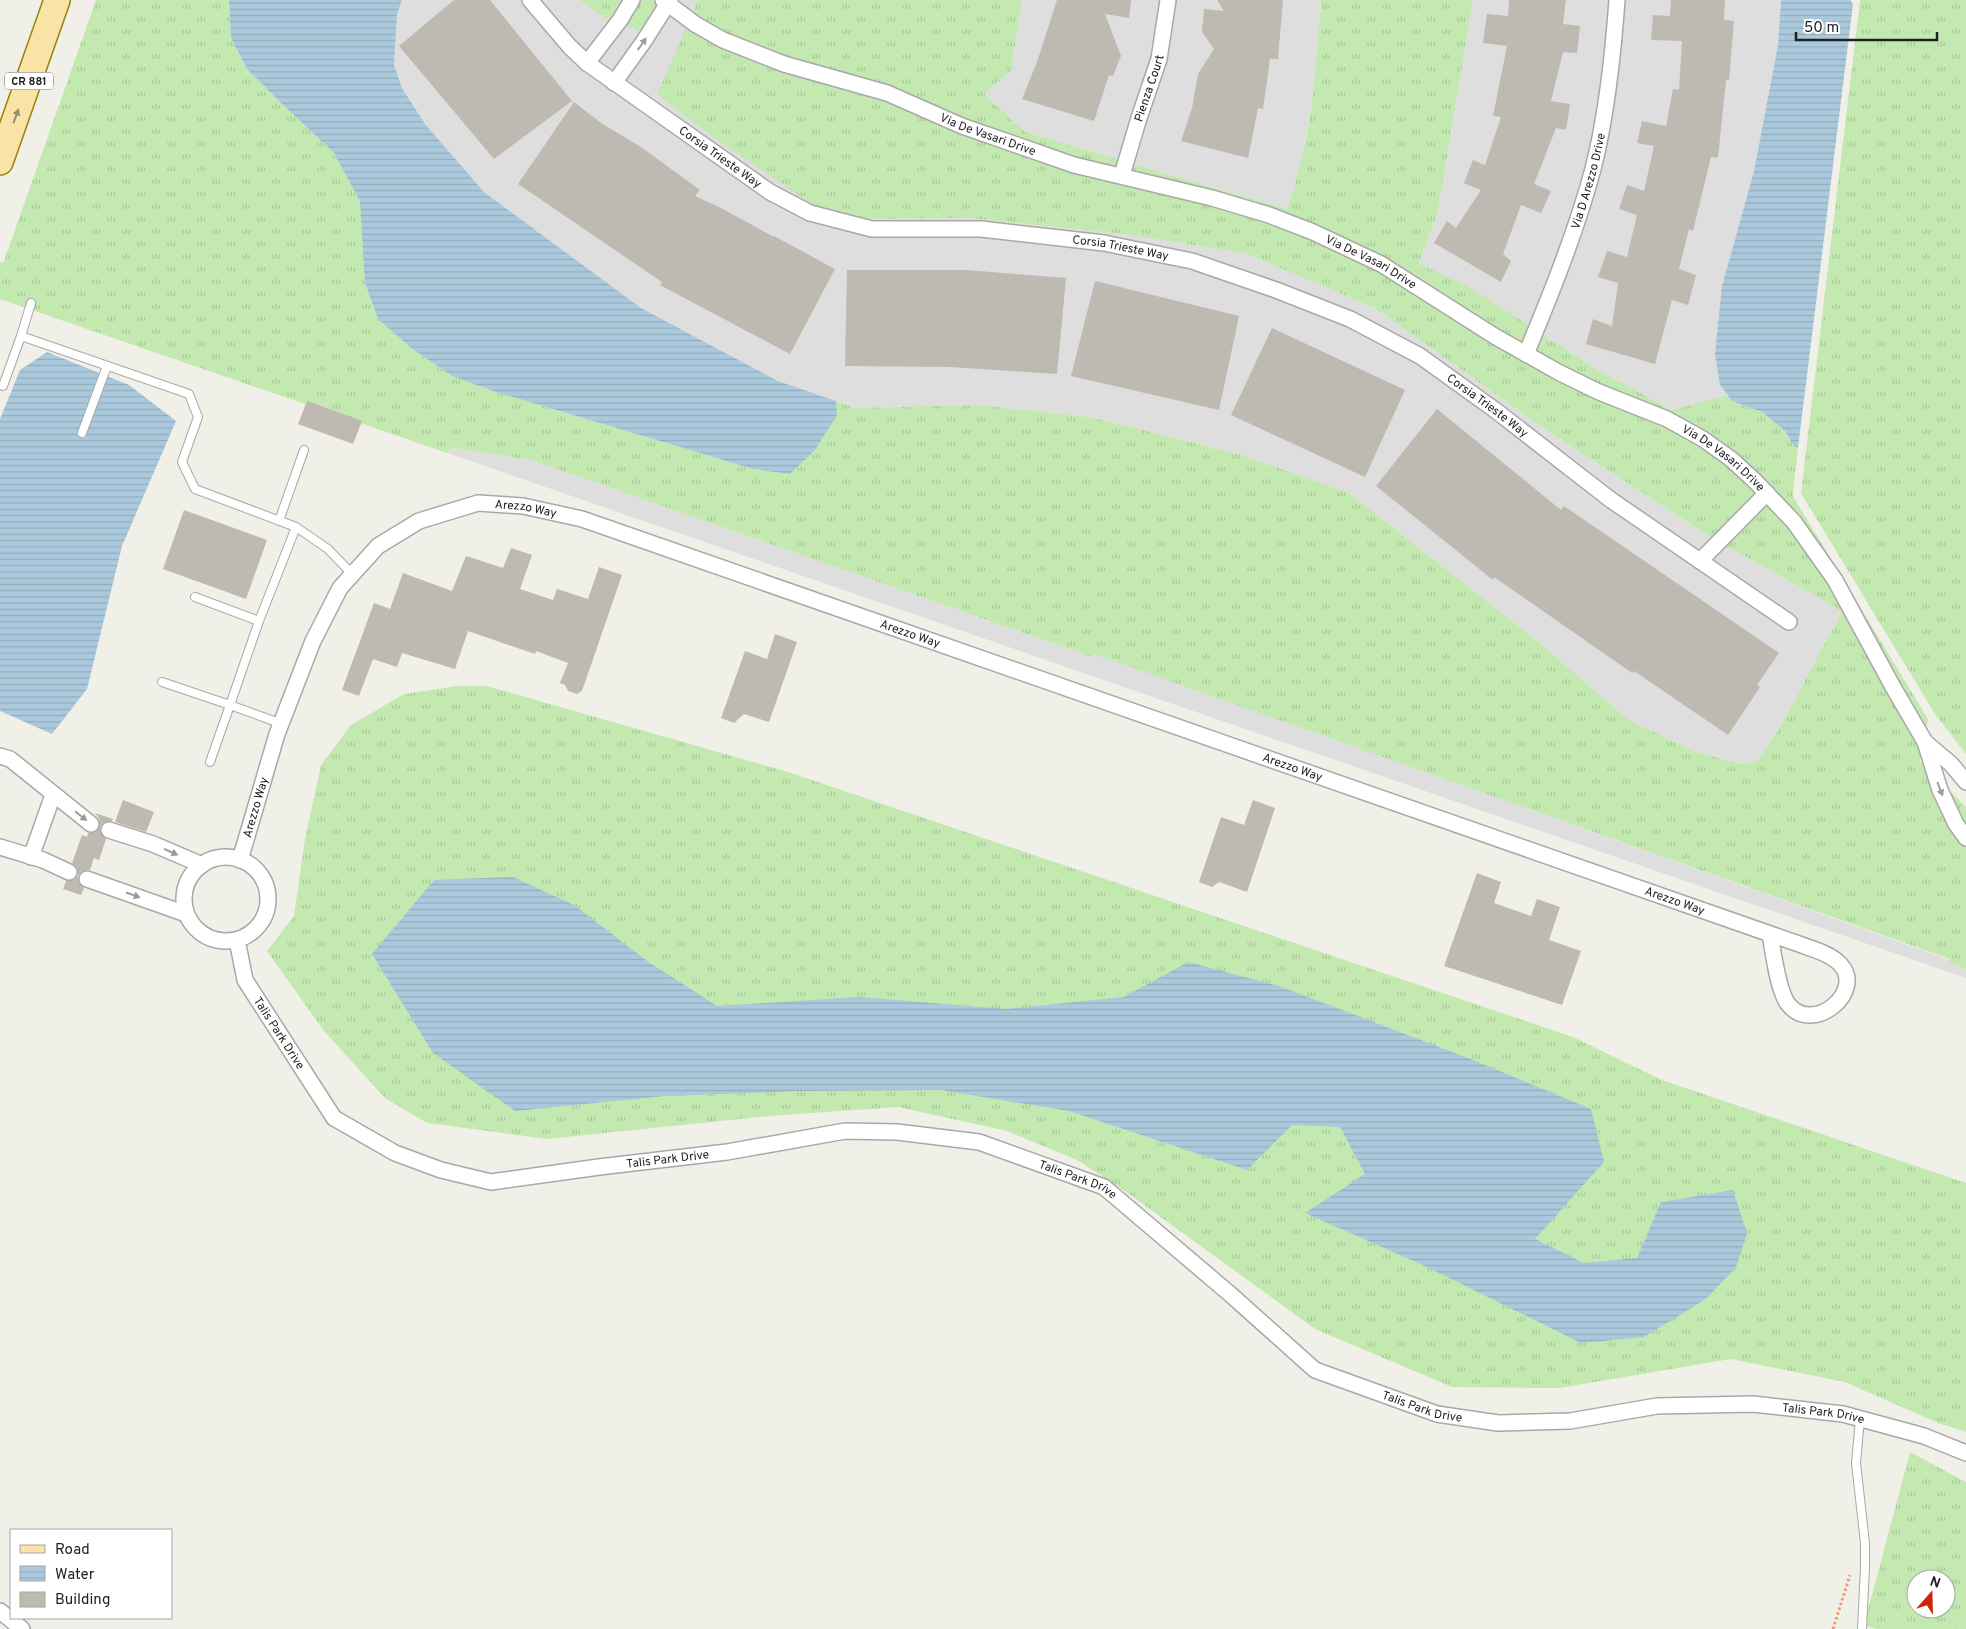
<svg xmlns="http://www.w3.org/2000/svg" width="1966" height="1629" viewBox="0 0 1966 1629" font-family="Overpass,sans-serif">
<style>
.residential{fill:#dfdede}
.grass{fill:url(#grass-tufts);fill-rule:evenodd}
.water{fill:url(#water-rules)}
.building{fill:#beb9b1}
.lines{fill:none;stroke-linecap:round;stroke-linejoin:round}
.lane-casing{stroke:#a8a8a8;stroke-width:10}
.street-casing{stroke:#a8a8a8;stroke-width:18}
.primary-casing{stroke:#998005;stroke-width:28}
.path{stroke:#f59775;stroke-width:3;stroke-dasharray:2.5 2.5;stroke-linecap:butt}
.lane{stroke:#fff;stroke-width:8}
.street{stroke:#fff;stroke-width:15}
.primary{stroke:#f9e3a6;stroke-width:25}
.oneway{fill:#9b9b9b}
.oneway2{fill:#988c6a}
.labels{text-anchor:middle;stroke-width:4;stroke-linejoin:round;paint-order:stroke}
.shield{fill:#fff;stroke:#646464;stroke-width:1}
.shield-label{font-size:11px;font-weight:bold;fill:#212121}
.street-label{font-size:12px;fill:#212121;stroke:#fff}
</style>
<defs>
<pattern id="grass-tufts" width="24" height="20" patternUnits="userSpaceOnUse" patternTransform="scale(1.25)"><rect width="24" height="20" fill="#c3e9b1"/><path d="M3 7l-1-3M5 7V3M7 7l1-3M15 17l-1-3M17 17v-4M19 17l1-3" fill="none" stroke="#a7c898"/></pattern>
<pattern id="water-rules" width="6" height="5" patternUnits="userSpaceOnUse" patternTransform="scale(1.25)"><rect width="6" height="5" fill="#abc9dd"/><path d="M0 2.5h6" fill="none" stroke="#93acbd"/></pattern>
</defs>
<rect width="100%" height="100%" fill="#f1f0e8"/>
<path class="residential" d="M402 0H579L612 23 666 0H698L658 95 871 219 967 218 1124 234 1244 253 1375 308 1533 421 1704 533 1842 611 1782 724 1757 762 1740 764 1693 751 1629 720 1535 639 1349 493 1239 454 1090 417 979 405 855 408 778 381 641 308 484 192 425 124 402 88 394 65 397 14Z
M1022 0H1321L1316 73 1299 178 1288 209 1025 132 984 94 1011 71Z
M1473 0H1781L1778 45 1754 171 1722 286 1720 385 1727 395 1672 410 1589 365 1419 264 1438 211Z
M452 448 531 460 1092 657 1093 653 1950 960 1949 963 1966 969V978L447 453Z"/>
<path class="grass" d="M96 0H229L231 38 247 69 281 103 334 153 361 201 365 283 378 319 411 348 452 376 496 392 753 469 790 474 837 415 836 401 855 408 979 405 1090 417 1239 454 1349 493 1535 639 1629 720 1693 751 1740 764 1757 762 1782 724 1842 611 1704 533 1533 421 1375 308 1244 253 1124 234 967 218 871 219 819 209 720 142 657 95 698 0H1022L1011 71 984 94 1025 132 1287 209C1311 143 1316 70 1321 0H1473L1438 211 1419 264 1470 287 1589 365 1672 410 1727 395 1732 401 1762 412 1785 431 1794 446 1798 448 1793 492 1794 498 1928 719 1920 761 1966 807V969L1949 963 1950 959 1094 654 1092 657 531 460 452 448 447 453 0 299V263L4 261Z
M579 0H666L644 31 612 23Z
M1860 0H1966V754L1935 714 1801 493Z
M457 686H487L788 772 1573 1037 1662 1080 1966 1183V1432L1938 1423 1845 1382 1731 1359 1559 1388 1452 1387 1315 1329 1125 1191 1077 1160 1007 1131 898 1107 769 1116 547 1139 427 1123 385 1098 324 1031 267 951 294 916 305 839 321 765 351 725 404 694Z
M1910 1452 1966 1482V1629H1876L1864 1625ZM1916 1579H1946V1609H1916Z"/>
<path class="water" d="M229 0H402L397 14 394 65 402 88 425 124 484 192 641 308 778 381 836 401 837 415 815 450 790 474 753 469 496 392 452 376 411 348 378 319 365 283 360 201 334 153 281 103 247 69 231 38Z
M1781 0H1850L1853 4 1798 448 1794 446 1785 431 1762 412 1732 401 1720 385 1715 354 1722 286 1754 171 1778 45Z
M47 352 129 385 176 421 122 546 87 689 52 734 0 711V419L20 370Z
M513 877 574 905 647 961 717 1006 859 997 1006 1009 1124 997 1188 962 1279 986 1468 1058 1591 1109 1604 1162 1535 1239 1584 1263 1637 1258 1661 1202 1733 1190 1747 1234 1736 1267 1706 1299 1644 1337 1581 1343 1425 1266 1305 1213 1365 1174 1340 1127 1292 1125 1247 1170 1069 1111 941 1090 802 1091 665 1096 515 1111 433 1053 372 954 434 880Z"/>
<path class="building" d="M454 0H490L572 101 494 159 399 46Z
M1057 0H1131L1129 18 1105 14 1121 56 1113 76 1109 75 1094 121 1022 99 1037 62Z
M1217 0H1283L1278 59H1270L1263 109 1258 108 1248 158 1181 141 1192 108 1198 74 1214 49 1202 32 1204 9 1224 11Z
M1509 0H1566L1563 24 1580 26 1577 53 1563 52 1551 101 1570 104 1566 130 1556 128 1534 184 1551 191 1541 213 1521 205 1503 254 1511 261 1501 282 1434 243 1447 221 1456 228 1481 190 1464 183 1473 160 1485 165 1501 117 1493 116 1507 46 1483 43 1487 14 1508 16Z
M1671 0H1725L1724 20 1734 21 1729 80H1726L1718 158 1711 157 1693 231 1689 229 1679 269 1696 275 1688 305 1672 300 1655 364 1586 344 1593 319 1612 326 1618 283 1598 277 1607 251 1627 257 1637 215 1619 209 1627 185 1644 191 1654 146 1637 143 1642 121 1666 126 1673 89 1679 90 1682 41 1651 40 1653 15 1670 16Z
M574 102 601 123 641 147 700 190 695 196 721 208 774 237V236L835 269 790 354 660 285 662 282 518 184Z
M847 270H966L1066 278 1057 374 950 367 845 366Z
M1095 281 1239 316 1219 410 1071 376Z
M1272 328 1405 390 1365 477 1231 415Z
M307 401 362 421 353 444 298 424Z
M1437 409 1561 510 1564 506 1779 653 1757 685 1760 687 1728 735 1634 671 1632 673 1494 577 1493 580 1376 486Z
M184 510 267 540 246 599 163 569Z
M511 548 532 555 520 589 553 600 557 589 588 599 599 567 622 575 582 691 577 694 568 691 565 685 560 683 568 663 536 651 535 654 468 631 455 669 402 653 397 667 373 659 359 696 342 690 374 603 390 609 403 573 452 591 466 556 503 568Z
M775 634 797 642 769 722 744 714 734 723 721 718 745 651 767 659Z
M123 800 154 812 146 832 115 822Z
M1253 800 1275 808 1247 892 1219 882 1212 887 1199 882 1221 817 1244 825Z
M95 813 113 819 112 821 103 823 100 827V832L106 839 99 860 94 858 90 870H85L78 875V881L84 888 81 895 63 889 66 881 74 880 78 875 77 867 72 863 82 835 87 837 88 833 95 832 100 826V820Z
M1477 873 1501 882 1494 903 1531 916 1537 899 1560 907 1549 940 1581 951 1562 1005 1444 966Z"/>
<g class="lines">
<defs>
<path id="lane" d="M31 303 21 336 189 394 198 417 182 462 195 489 296 527
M3 386 21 336
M82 433 107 366
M279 521 304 450
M195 597 259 621
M162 682 230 705 210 762
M282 724 230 705 259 621 296 527 328 549 352 574
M1860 1419 1856 1463 1865 1543V1567L1862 1629"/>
<g id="street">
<path id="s1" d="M530 0 570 47 587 63 770 192 810 213 872 229H981L1104 243 1192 261 1276 290 1350 319 1420 356 1495 410 1611 500 1789 622"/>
<path id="s2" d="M663 0 695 24 723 40 784 64 887 93 962 126 1074 165 1212 198 1269 215 1313 232 1381 264 1496 337 1560 373 1599 392 1667 419 1703 439 1731 459 1755 481 1794 522 1835 580 1893 687 1925 742 1940 790 1956 824 1966 838"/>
<path d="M587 63 620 20 632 0"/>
<path d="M614 83 644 41 670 0"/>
<path id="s3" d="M1122 175 1139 118 1159 59 1168 0"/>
<path id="s4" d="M1526 354C1551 294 1576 232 1593 169 1607 114 1613 56 1617 0"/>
<path d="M1700 561 1767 493"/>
<path d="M1925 742 1951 764 1966 782"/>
<path d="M0 756 10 759 91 824"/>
<path d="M109 830 153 844 202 865"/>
<path d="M0 847 43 860 69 872"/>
<path d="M31 857 53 795"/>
<circle cx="226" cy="899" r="42"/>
<path id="s5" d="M240 860 277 734 313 641 340 588 378 546 419 521 478 503 523 506 582 519 1799 944C1812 949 1829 953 1840 964 1866 991 1813 1036 1788 1004 1778 991 1773 951 1770 934"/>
<path d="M87 879 186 914"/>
<path id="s6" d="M237 940 245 980 334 1118 395 1153 441 1170 491 1182 599 1167 727 1152 845 1131 897 1132 979 1142 1104 1187 1230 1294 1315 1370 1437 1414 1498 1423 1570 1421 1657 1406 1753 1404 1843 1414 1924 1436 1966 1453"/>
<path d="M0 1611 22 1629"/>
</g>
<path id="primary" d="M0 162 57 0"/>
</defs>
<use href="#lane" class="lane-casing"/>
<use href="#street" class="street-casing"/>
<use href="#primary" class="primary-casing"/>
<path class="path" d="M1833 1629 1850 1575"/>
<use href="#lane" class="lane"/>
<use href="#street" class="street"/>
<use href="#primary" class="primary"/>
</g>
<defs><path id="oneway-solid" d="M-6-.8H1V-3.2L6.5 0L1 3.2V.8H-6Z" transform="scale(1.25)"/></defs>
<g class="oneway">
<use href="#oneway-solid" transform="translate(642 44) rotate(-55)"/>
<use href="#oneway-solid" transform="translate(1940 789) rotate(69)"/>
<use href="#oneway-solid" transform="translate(81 816) rotate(38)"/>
<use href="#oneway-solid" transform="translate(171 852) rotate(24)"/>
<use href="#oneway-solid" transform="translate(133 895) rotate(19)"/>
</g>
<use class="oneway2" href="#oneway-solid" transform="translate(16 116) rotate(-70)"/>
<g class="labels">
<rect class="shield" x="5" y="72.5" width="48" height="17" rx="4"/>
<g class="shield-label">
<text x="29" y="85">CR 881</text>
</g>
<g class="street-label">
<text dy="4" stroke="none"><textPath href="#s3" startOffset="91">Pienza Court</textPath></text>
<text dy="4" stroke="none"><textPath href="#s2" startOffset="354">Via De Vasari Drive</textPath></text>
<text dy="4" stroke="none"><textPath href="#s1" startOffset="248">Corsia Trieste Way</textPath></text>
<text dy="4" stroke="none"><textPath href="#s4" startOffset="184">Via D Arezzo Drive</textPath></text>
<text dy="4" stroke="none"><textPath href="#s1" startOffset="668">Corsia Trieste Way</textPath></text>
<text dy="4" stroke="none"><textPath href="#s2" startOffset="759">Via De Vasari Drive</textPath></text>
<text dy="4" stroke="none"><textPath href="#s1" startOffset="1072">Corsia Trieste Way</textPath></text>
<text dy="4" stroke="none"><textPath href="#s2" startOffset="1164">Via De Vasari Drive</textPath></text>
<text dy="4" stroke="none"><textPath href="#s5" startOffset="505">Arezzo Way</textPath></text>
<text dy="4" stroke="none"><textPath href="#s5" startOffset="910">Arezzo Way</textPath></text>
<text dy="4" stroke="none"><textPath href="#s5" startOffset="1315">Arezzo Way</textPath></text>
<text dy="4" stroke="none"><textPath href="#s5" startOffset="55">Arezzo Way</textPath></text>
<text dy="4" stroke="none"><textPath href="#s5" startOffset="1720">Arezzo Way</textPath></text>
<text dy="4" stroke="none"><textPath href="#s6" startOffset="104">Talis Park Drive</textPath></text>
<text dy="4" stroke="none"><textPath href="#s6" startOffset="554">Talis Park Drive</textPath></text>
<text dy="4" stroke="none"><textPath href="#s6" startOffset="974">Talis Park Drive</textPath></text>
<text dy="4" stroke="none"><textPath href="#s6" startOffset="1394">Talis Park Drive</textPath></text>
<text dy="4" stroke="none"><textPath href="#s6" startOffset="1799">Talis Park Drive</textPath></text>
</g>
</g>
<rect x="10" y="1529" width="162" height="90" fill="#ffffff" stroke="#a6a6a6"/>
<rect x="20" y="1545" width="25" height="8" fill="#f9e3a6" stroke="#a6a6a6"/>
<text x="55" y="1554" font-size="15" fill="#212121">Road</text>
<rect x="20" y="1566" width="25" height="15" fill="url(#water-rules)" stroke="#a6a6a6"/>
<text x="55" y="1579" font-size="15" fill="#212121">Water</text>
<rect x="20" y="1592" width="25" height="15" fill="#beb9b1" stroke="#a6a6a6"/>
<text x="55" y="1604" font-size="15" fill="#212121">Building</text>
<g transform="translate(1931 1594) rotate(20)"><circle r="24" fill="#ffffff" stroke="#a6a6a6"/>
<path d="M0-4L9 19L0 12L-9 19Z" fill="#cc2707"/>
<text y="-8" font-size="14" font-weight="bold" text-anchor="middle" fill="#212121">N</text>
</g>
<path d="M1796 32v8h141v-8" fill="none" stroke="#212121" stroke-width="2.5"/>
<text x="1804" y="32" font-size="15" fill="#212121" stroke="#ffffff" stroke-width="4" paint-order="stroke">50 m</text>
</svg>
